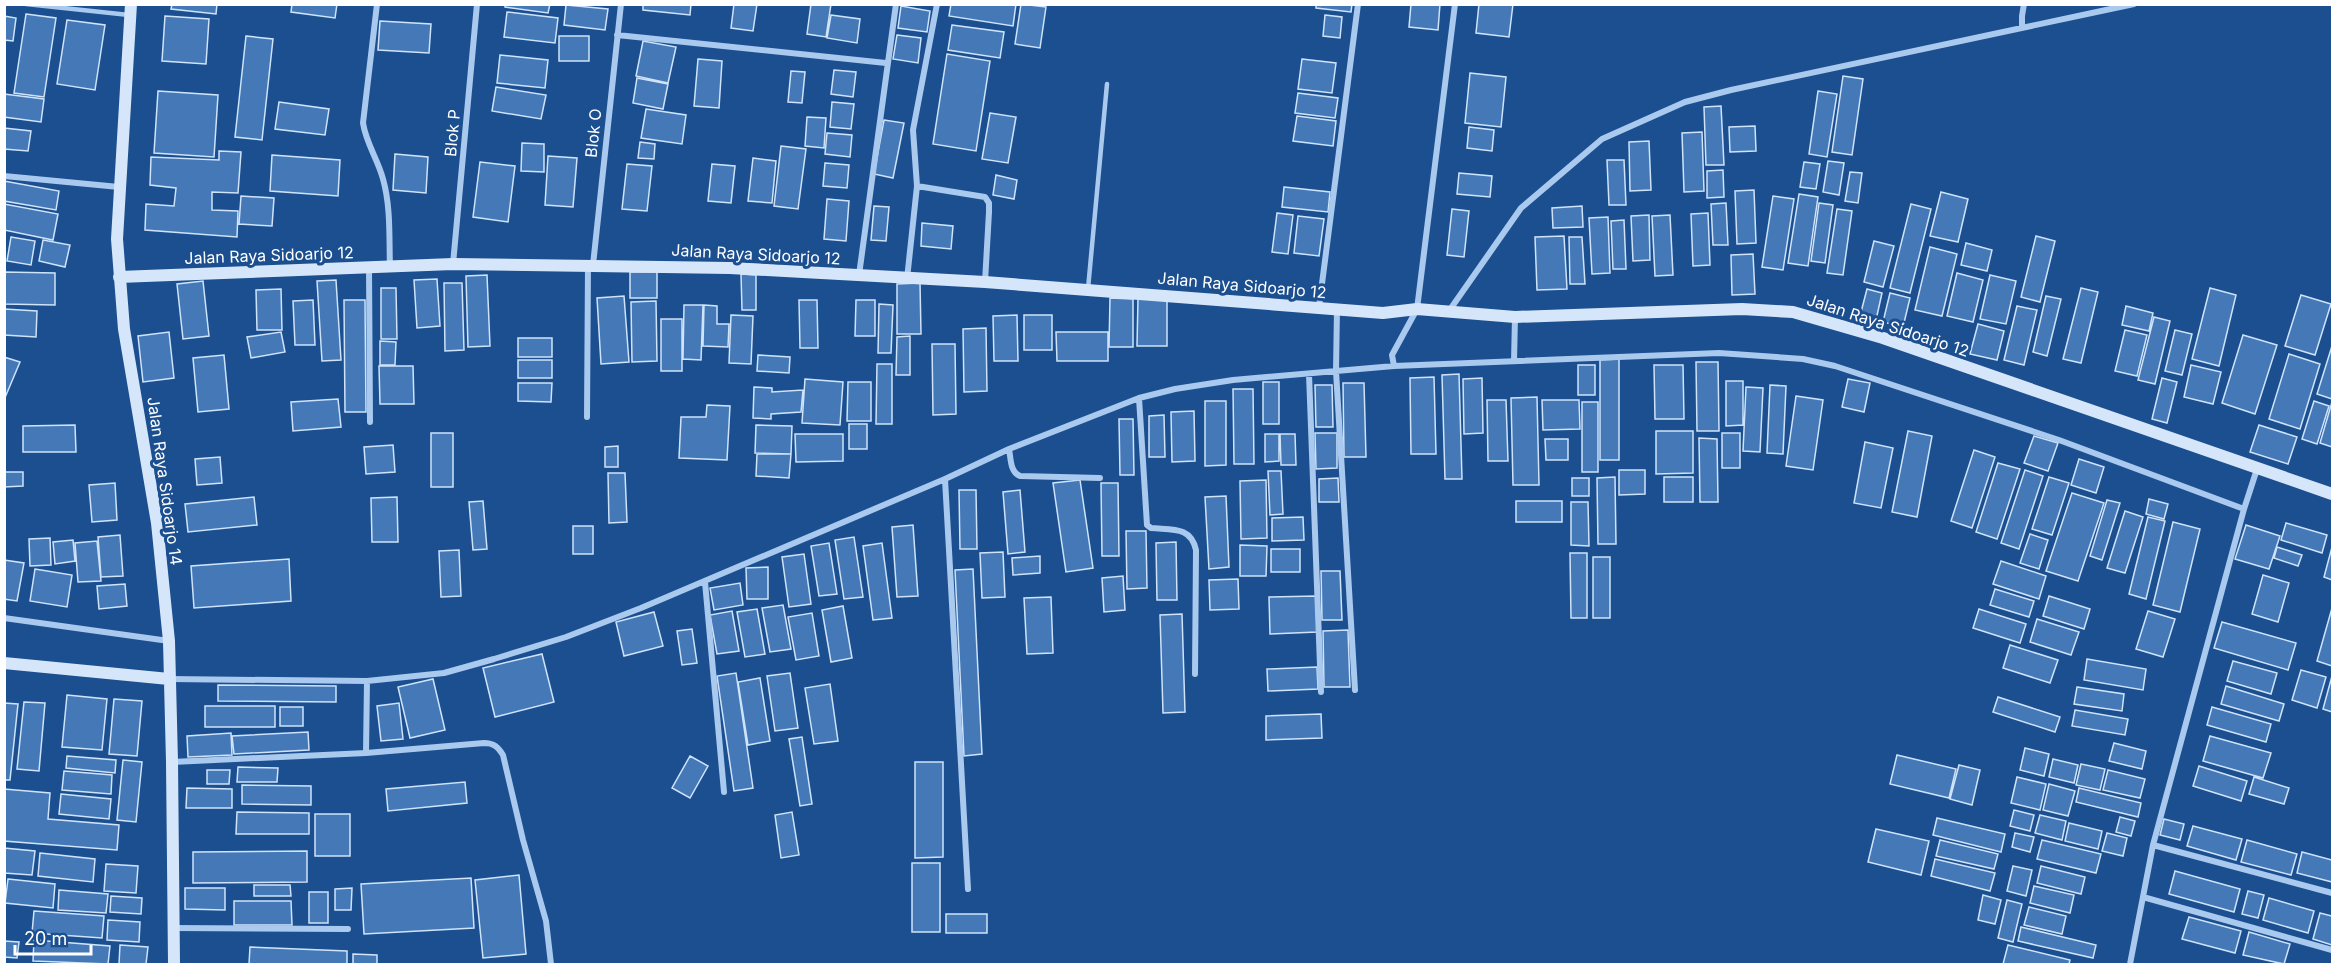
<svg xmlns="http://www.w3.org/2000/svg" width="2337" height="969" viewBox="0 0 2337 969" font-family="Inter,sans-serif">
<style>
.building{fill:#4478b7;stroke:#cfe3fa;stroke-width:1.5}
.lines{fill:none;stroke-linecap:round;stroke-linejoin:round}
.lane{stroke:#a9c9ee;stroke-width:4.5}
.street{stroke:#a9c9ee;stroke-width:6}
.secondary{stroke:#d6e6fa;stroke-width:12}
.labels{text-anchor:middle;stroke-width:6;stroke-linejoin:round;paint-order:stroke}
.street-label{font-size:16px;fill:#fff;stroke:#1b4f8f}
</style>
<rect width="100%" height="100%" fill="#1b4f8f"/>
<path class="building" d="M172 4H217L216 14 171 9Z
M292 4H337L335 18 291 12Z
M505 4H550L548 13 505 7Z
M643 4H691L690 15 643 10Z
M734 4H757L753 31 731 28Z
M811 4H831L826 37 807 34Z
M951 4H1016L1013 26 949 16Z
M1021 4 1046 7 1040 48 1015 44Z
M1316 4H1352L1351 12 1316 8Z
M1411 4H1440L1438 30 1409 27Z
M1479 4H1513L1509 37 1476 33Z
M566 5 608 9 605 30 564 25Z
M901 6 930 11 927 32 898 28Z
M507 12 558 18 555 43 504 37Z
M26 14 56 18 44 97 14 93Z
M831 15 860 19 857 43 827 38Z
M1325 15 1342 17 1340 38 1323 36Z
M4 16 16 18 13 41 4 40Z
M165 16 209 19 206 64 162 61Z
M67 20 105 25 95 90 57 84Z
M380 21 431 24 429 53 378 50Z
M952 25 1004 32 1000 58 948 50Z
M897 35 921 38 918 63 893 59Z
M246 36 273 39 262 140 235 137Z
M559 36H589V61H559Z
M643 41 676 47 668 83 636 76Z
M947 54 990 61 976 151 933 144Z
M500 55 548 60 545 88 497 83Z
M698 59 722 61 719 108 694 106Z
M1302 59 1336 63 1332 93 1298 89Z
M834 70 856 72 853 97 831 94Z
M791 71 805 72 802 103 788 102Z
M1470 73 1506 77 1501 127 1465 123Z
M1843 76 1863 79 1852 155 1832 152Z
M637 78 668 84 663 109 633 103Z
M496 87 546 95 541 119 492 111Z
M158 91 218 95 214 157 154 153Z
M1818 91 1837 94 1827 157 1809 154Z
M1298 93 1338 98 1335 118 1295 113Z
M4 94 44 99 41 122 4 117Z
M279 102 329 109 325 135 275 129Z
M832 102 854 104 851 129 830 127Z
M1721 106 1724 165H1706L1704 107Z
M646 109 686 115 682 144 641 138Z
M990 113 1016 117 1008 163 982 159Z
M1297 116 1336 121 1333 146 1293 141Z
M807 117 826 118 824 148 805 146Z
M884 120 904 123 893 178 874 174Z
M1755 126 1756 151 1730 152 1729 127Z
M1469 127 1494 130 1492 151 1467 148Z
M4 128 31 131 28 151 4 149Z
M1702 132 1704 191 1684 192 1682 133Z
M827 133 852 135 850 157 825 154Z
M1649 141 1651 190 1630 191 1629 142Z
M640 142 655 144 654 159 638 158Z
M522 143 544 144V172L521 171Z
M781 146 806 149 798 209 774 206Z
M219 151 241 152 238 193 212 192V210L238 211 237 237 145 230 146 204 174 206 176 188 150 185 151 157 219 160Z
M395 154 428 157 426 193 393 190Z
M272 155 340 160 338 196 270 191Z
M548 156 577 158 573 207 545 205Z
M753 158 776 161 772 203 748 201Z
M1607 160H1624L1626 205H1609Z
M1828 161 1844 163 1839 195 1823 192Z
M480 162 515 166 508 222 473 217Z
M1804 162 1820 164 1816 189 1800 187Z
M825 163 849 165 847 188 823 186Z
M627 164 652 166 647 211 622 209Z
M712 164 735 166 731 203 708 201Z
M1723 170 1724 197 1707 198V171Z
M1850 172 1862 173 1858 203 1845 201Z
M1459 173 1492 176 1490 197 1457 194Z
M996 175 1017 180 1014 199 993 195Z
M4 181 59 191 56 210 4 201Z
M1284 187 1330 192 1328 212 1282 207Z
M1754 190 1756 243 1737 244 1735 191Z
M1941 192 1968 199 1958 242 1930 236Z
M1799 194 1818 197 1808 266 1788 263Z
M241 196 274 198 272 226 239 224Z
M1773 196 1794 199 1783 270 1762 267Z
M827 199 849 201 846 241 824 239Z
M1726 203 1728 245H1713L1711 204Z
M1819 203 1833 205 1825 263 1811 261Z
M4 204 58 214 53 240 4 230Z
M1911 204 1931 209 1910 293 1890 288Z
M874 206 889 207 886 241 871 240Z
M1582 206 1583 227 1553 228 1552 208Z
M1452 209 1469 211 1464 257 1447 255Z
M1837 209 1852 211 1843 275 1827 273Z
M1277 213 1293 215 1288 254 1272 252Z
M1708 213 1710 265 1693 266 1691 214Z
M1649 215 1650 260 1633 261 1631 216Z
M1670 215 1673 275 1655 276 1652 216Z
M1298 216 1324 219 1319 256 1294 253Z
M1608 217 1610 273 1592 274 1589 218Z
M1624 220 1626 269H1613L1611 221Z
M922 223 953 226 951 249 921 246Z
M1564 236 1567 289 1537 290 1535 237Z
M2036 236 2055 241 2040 302 2021 297Z
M11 237 35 241 31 265 7 261Z
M1569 237H1582L1585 284H1570Z
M43 240 70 245 65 267 39 261Z
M1874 241 1894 246 1883 287 1864 282Z
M1966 243 1992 250 1987 271 1961 265Z
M1930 247 1957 254 1942 316 1915 310Z
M1753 254 1755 294 1732 295 1731 255Z
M4 272 55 273V305L4 304Z
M630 272H657V298H630Z
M1957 273 1983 280 1973 322 1947 316Z
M741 274 756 275V310H742Z
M487 275 490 346 468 347 466 276Z
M1990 275 2016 281 2006 324 1980 319Z
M437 279 440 326 417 328 414 280Z
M336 280 341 360 322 361 317 281Z
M203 281 209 336 183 339 177 284Z
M444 283H462L464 350 445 351Z
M920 283 921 334H897V284Z
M381 288H396L397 339H381Z
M2081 288 2098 292 2081 363 2063 359Z
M2210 288 2236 295 2219 366 2192 359Z
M281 289 282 330H257L256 290Z
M1867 289 1882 293 1876 320 1860 316Z
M1890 293 1910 298 1903 327 1883 322Z
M2301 295 2331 304 2315 355 2285 346Z
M624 296 629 362 601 364 597 298Z
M2046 296 2061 299 2047 356 2033 352Z
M1110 298 1133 299V347H1109Z
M1138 298H1167V346H1137Z
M313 300 315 345H295L293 301Z
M344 300H365L366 412H345Z
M799 300H817L818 348H800Z
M856 300H875V336H855Z
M656 301 657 361 632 362 631 302Z
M879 304 893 305 891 353H878Z
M684 305H703L701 360 683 359Z
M704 305 717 306V324H729L728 347 703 346Z
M2017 306 2037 310 2024 365 2004 360Z
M2126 306 2153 313 2149 331 2122 325Z
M4 309 37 311 36 337 4 335Z
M731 315 753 316 751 364 729 363Z
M1017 315 1018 361H994L993 316Z
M1024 315H1052V350H1024Z
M2154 317 2170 321 2155 384 2138 380Z
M661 319H682V371H661Z
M1978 324 2004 331 1997 360 1970 354Z
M986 328 987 391 964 392 963 329Z
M2125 330 2147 335 2137 376 2115 371Z
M2175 330 2192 334 2182 375 2165 371Z
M169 332 174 378 143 382 138 336Z
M281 332 285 352 251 358 247 337Z
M1056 332H1108V361H1057Z
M2243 335 2277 345 2255 414 2222 403Z
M910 336V375H896L897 337Z
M518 338H552V357H518Z
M380 341 396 342 395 365H380Z
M932 344H955L956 414 933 415Z
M2332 346V399L2317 394Z
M2289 354 2320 364 2300 429 2269 419Z
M224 355 229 409 198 412 193 358Z
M758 355 790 357 789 373 757 371Z
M4 357 20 362 4 400Z
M1619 359V460H1600V360Z
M518 360H552V378H518Z
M1696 362H1718L1719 431H1697Z
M877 364H892V424H876Z
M1578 365H1595V395H1578Z
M1654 365H1683L1684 419H1655Z
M2191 365 2221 372 2213 404 2184 397Z
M379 366H413L414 404H380Z
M1459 374 1462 479H1445L1442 375Z
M1434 377 1436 454H1411L1410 378Z
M1482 378 1483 433 1464 434 1463 379Z
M2162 378 2177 382 2167 423 2152 419Z
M805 379 843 382 840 425 802 423Z
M1848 379 1870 383 1864 412 1842 407Z
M1726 381H1743V425L1726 426Z
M848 382H871V421H847Z
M1263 382H1279V424H1263Z
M518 383H552L551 402 518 401Z
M1343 383H1364L1366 457H1344Z
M1315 385H1332L1333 427H1316Z
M1770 385 1786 386 1783 454 1767 453Z
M754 387 772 388V392L803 390 801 412 771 414V419L753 418Z
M1746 387 1763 388 1760 452 1743 451Z
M1233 389H1253L1254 464H1234Z
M1796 396 1823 400 1813 470 1786 466Z
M1537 397 1539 485H1513L1511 398Z
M338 399 341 427 293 431 291 402Z
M1487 400H1506L1508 461H1488Z
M1542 400H1579L1580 429 1543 430Z
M1205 401H1226V465L1205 466Z
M2314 401 2329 406 2317 444 2302 439Z
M1582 402H1598V472H1582Z
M2332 402V447L2320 443Z
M707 405 730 406 727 460 679 458 681 417H706Z
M1194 411 1195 461 1172 462 1171 412Z
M1164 415 1165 457H1149V416Z
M1119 419H1133L1134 475H1120Z
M849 424H867V449H849Z
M75 425 76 452H23V426Z
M756 425 792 426 791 454 755 453Z
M2259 425 2297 437 2288 464 2250 452Z
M1656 431H1693V473L1656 474Z
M1908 431 1932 436 1917 517 1892 512Z
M431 433H453V487H431Z
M1315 433H1337V468L1316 469Z
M1722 433H1740V468H1722Z
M795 434H843V461L796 462Z
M1265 434H1279V461L1265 462Z
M1280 434H1295L1296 465H1281Z
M2034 436 2058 443 2048 471 2024 463Z
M1699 438 1717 439 1718 502H1700Z
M1545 439H1568V460H1546Z
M1865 442 1893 448 1881 508 1854 503Z
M393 445 395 472 366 474 364 447Z
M618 446V467H605V447Z
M1974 450 1995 457 1972 528 1951 521Z
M757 454H791L789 478 756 476Z
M220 457 222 483 197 485 195 459Z
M2079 459 2104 467 2096 493 2071 485Z
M1998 463 2020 469 1997 539 1976 532Z
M1619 470H1645V494L1619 495Z
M2025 470 2043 476 2019 549 2001 543Z
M1268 471H1281L1283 514 1270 515Z
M4 472H23V486L4 487Z
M608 473H625L627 522 609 523Z
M1615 477 1616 544H1598L1597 478Z
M1664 477H1693V502H1664Z
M2049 477 2069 483 2052 535 2032 529Z
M1338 478 1339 502H1319V479Z
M1572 478H1589V496H1572Z
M1080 480 1093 568 1066 572 1053 483Z
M1266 480 1267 538 1241 539 1240 481Z
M115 483 117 520 92 522 89 485Z
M1101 483H1118L1119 556H1102Z
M959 490H976L977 549H960Z
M1020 490 1025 552 1008 554 1003 492Z
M2072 493 2104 503 2078 581 2046 571Z
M1226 496 1229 567 1209 569 1205 497Z
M254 497 257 525 188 532 185 504Z
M397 497 398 542H372L371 498Z
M2149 499 2168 504 2164 519 2146 514Z
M2107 500 2120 503 2102 560 2090 556Z
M483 501 487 549 473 550 469 502Z
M1516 501H1562V522H1516Z
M1571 502H1588L1589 546 1571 545Z
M2125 511 2143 517 2125 573 2107 568Z
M1303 517 1304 540 1272 541V518Z
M2148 517 2165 521 2146 599 2129 594Z
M2173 522 2200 529 2180 612 2153 605Z
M2286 523 2327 535 2322 553 2281 540Z
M913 525 918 596 897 597 892 527Z
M2246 525 2280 536 2269 569 2235 559Z
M573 526H593V554H573Z
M1126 531H1146L1147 588 1127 589Z
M2030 534 2048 540 2039 569 2020 563Z
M120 535 123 576 101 577 98 537Z
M854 537 863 597 844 599 835 540Z
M50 538 51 565 30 566 29 539Z
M73 540 75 561 55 564 53 542Z
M97 541 101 581 78 582 75 543Z
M1176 542 1177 600H1157L1156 543Z
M829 543 837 594 819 596 811 546Z
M882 543 892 618 873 620 863 546Z
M1240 545 1267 546 1266 576H1240Z
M2277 547 2302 555 2298 566 2274 558Z
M2332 547V580L2324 577Z
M1271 549H1300V572H1271Z
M459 550 461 596 441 597 439 551Z
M1003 552 1005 597 982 598 980 553Z
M1570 553H1587V618H1571Z
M804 554 811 604 789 607 782 557Z
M1040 556V573L1013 575 1012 558Z
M1593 557H1610V618H1593Z
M289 559 291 601 194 608 191 566Z
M4 560 24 563 17 601 4 599Z
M2001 561 2046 576 2039 599 1993 584Z
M768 567V599H747L746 568Z
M35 569 72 575 67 607 30 601Z
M973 569 982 754 964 756 955 570Z
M1321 571H1340L1342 620H1322Z
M2263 575 2289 583 2278 622 2252 614Z
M1123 576 1125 610 1104 612 1102 578Z
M1238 579 1239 609 1210 610 1209 580Z
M740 583 743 605 714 610 710 588Z
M125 584 127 606 99 609 97 586Z
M1995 589 2034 601 2029 617 1990 605Z
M1316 596 1317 632 1270 634 1269 597Z
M2049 596 2090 609 2084 629 2043 616Z
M1051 597 1053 653 1027 654 1024 598Z
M783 605 791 649 770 652 762 608Z
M843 606 852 658 831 662 822 610Z
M2332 608V666L2317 661Z
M757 609 765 654 745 657 737 612Z
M1979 609 2026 624 2020 643 1973 628Z
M732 611 739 651 717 654 710 615Z
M2148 611 2175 619 2163 657 2136 649Z
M654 612 663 646 624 656 616 622Z
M812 613 819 656 796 660 788 617Z
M1182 614 1185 712 1163 713 1160 615Z
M2037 619 2079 632 2071 655 2030 642Z
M2222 622 2296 643 2288 670 2214 648Z
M692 629 697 663 682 665 677 631Z
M1348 630 1350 687H1324L1323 631Z
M2010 645 2058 660 2050 683 2003 668Z
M542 654 554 702 495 717 483 668Z
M2087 659 2146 669 2143 690 2084 680Z
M2233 661 2277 673 2271 694 2227 681Z
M1317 667 1318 689 1268 691 1267 669Z
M2301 670 2326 677 2317 708 2292 700Z
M736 673 753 788 734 791 717 676Z
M790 673 798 728 775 731 767 676Z
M2332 676V712L2323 709Z
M760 678 770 741 748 745 738 682Z
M433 679 445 730 410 738 398 687Z
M830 684 838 741 814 744 805 688Z
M218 685 336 686V702L218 701Z
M2226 686 2284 704 2279 721 2221 704Z
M2077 687 2124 694 2122 711 2074 704Z
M67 695 107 699 102 750 62 747Z
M1998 697 2060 717 2055 732 1993 712Z
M114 699 142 701 137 756 109 754Z
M24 702 45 703 39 771 17 769Z
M4 703 18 704 10 780H4Z
M399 703 403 739 381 741 377 706Z
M205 706H275V727H205Z
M280 707H303V726H280Z
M2212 707 2271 724 2266 742 2207 725Z
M2075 710 2128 719 2125 735 2072 726Z
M1321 714 1322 738 1266 740V716Z
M308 732 309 750 234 754 232 736Z
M231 733 232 755 188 757 187 736Z
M2210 736 2271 753 2263 778 2203 761Z
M802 737 812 804 800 806 789 739Z
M2114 743 2146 751 2142 769 2109 761Z
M2025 748 2049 754 2044 776 2020 770Z
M1897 755 1956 769 1949 798 1890 784Z
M67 756 116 760 115 773 66 768Z
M690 756 708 766 690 798 672 788Z
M2053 759 2078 765 2074 783 2049 777Z
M123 760 142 762 136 822 117 820Z
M915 762H943V857L915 858Z
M2081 764 2105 769 2100 790 2076 785Z
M1959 765 1980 770 1972 805 1950 799Z
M2199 766 2247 781 2241 801 2193 786Z
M238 767 278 768 277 782H237Z
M207 770H230L229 784H207Z
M2108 770 2145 779 2140 798 2103 790Z
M64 771 112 775 111 794 62 790Z
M2017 777 2046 784 2040 810 2011 803Z
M2254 777 2289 788 2284 804 2249 794Z
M465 782 467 803 388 811 386 789Z
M2049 784 2075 791 2068 816 2043 810Z
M242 785 311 786V805L242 804Z
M187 788 232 789V808H186Z
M2079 788 2141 803 2138 817 2076 802Z
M4 789 50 793 48 819 119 825 117 850 4 841Z
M61 794 111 799 109 819 59 814Z
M2014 810 2034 815 2030 831 2010 826Z
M237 812 309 813V834H236Z
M792 812 799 855 781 858 775 815Z
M315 814H350V856H315Z
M2040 815 2066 821 2062 840 2035 833Z
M2120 817 2135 821 2131 836 2116 832Z
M1937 818 2005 834 2001 852 1933 835Z
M2164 819 2184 824 2180 840 2160 835Z
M2069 823 2102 831 2098 849 2065 841Z
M2193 826 2242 839 2236 860 2187 846Z
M1876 829 1929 841 1921 875 1868 862Z
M2015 833 2034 837 2030 852 2012 847Z
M2107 833 2127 838 2123 856 2102 851Z
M1940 840 1998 854 1994 869 1936 856Z
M2042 840 2101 854 2096 873 2037 859Z
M2247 840 2297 854 2291 875 2241 862Z
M4 848 35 851 32 875 4 873Z
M307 851V882L193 883V852Z
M2302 852 2332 860V882L2297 873Z
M40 853 95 859 93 882 38 876Z
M1935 859 1995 873 1990 891 1931 876Z
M912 863H940V932H912Z
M106 864 138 866 136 893 104 891Z
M2013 866 2032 870 2026 896 2007 891Z
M2041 866 2085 877 2081 894 2037 883Z
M2175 871 2240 889 2234 912 2169 894Z
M519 875 526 954 483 958 475 880Z
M471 878 474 928 364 934 361 884Z
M8 879 55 884 53 908 5 903Z
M254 885H290L291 896H254Z
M2034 886 2074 895 2070 913 2030 903Z
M185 888H225V910L185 909Z
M352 888 351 910H335V889Z
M59 890 108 894 106 913 58 910Z
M2248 891 2264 895 2258 918 2242 914Z
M309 892H328V923H309Z
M1983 895 2001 900 1995 924 1978 920Z
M111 896 142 898 141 914 110 912Z
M2269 898 2314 911 2308 933 2263 920Z
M2007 900 2022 904 2013 942 1998 938Z
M234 901H291L292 925H234Z
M2029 907 2066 916 2062 934 2024 925Z
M34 911 104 916 102 938 32 933Z
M2320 913 2332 916V945L2313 939Z
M946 914H987V933H946Z
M2189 917 2241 931 2235 953 2182 939Z
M108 920 140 922 139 942 107 940Z
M2021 927 2096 945 2093 958 2018 941Z
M2249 932 2290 944 2284 964 2243 955Z
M34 940 110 946 108 964 33 961Z
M4 941 19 942 17 958 4 957Z
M120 945 148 947 146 964H119Z
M2008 945 2070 960 2069 964H2003Z
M250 947 347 951V964H249Z
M353 954 377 955V964H353Z"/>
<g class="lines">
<path class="lane" d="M26 4 129 15
M1088 289 1107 84"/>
<path class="street" d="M377 4 363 123C366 143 378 160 383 179 391 207 389 239 390 268
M2022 28V16L2024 4
M617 35 886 63
M4 176 119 187
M917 186 985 197 989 203V212L985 282
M453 264 477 4
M593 265 621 4
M369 268 370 422
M859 275 896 4
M907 279 917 186 913 130 937 4
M1319 307 1358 4
M1337 309 1336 371 1355 690
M1449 311 1521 208 1602 139 1685 102 1731 90 2134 4
M1514 361 1515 317
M1394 366 1392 355 1417 309 1455 4
M1309 374 1321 692
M1139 398 1147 525 1151 528C1172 530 1191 526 1196 550L1195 674
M587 417 588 266
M1009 449C1011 459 1010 472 1020 476L1100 478
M945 479 968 889
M705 582 724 792
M4 618 169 641
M169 679 367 681 444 673 494 659 566 637 641 608 945 479 1009 449 1139 398 1175 389 1233 380 1394 366 1719 353 1803 359 1835 366 2059 440 2244 509
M367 681 366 753 484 743C494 743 498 747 503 755L523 840 546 921 551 964
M172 762 366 753
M2153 845 2332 893
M2143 897 2332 950
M174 928 348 929
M2130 964 2153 845 2244 509 2257 469"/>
<path class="secondary" d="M131 4 117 239 124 329 157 523 169 641 172 762 174 964
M119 277 453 264 730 268 985 282 1383 313 1417 309 1515 317 1742 309 1793 312 1883 338 2332 494
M4 663 169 679"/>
</g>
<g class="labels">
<g class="street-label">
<text transform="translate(452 133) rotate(-85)" y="6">Blok P</text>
<text transform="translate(593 133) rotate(-84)" y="6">Blok O</text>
<text transform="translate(756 254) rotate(3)" y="6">Jalan Raya Sidoarjo 12</text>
<text transform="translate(269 255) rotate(-2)" y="6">Jalan Raya Sidoarjo 12</text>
<text transform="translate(1242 285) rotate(5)" y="6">Jalan Raya Sidoarjo 12</text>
<text transform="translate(1888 325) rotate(18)" y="6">Jalan Raya Sidoarjo 12</text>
<text transform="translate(165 481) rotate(82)" y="6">Jalan Raya Sidoarjo 14</text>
</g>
</g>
<rect width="2337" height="969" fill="none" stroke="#ffffff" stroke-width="12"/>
<path d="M15 945v9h76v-9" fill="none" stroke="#ffffff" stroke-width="3"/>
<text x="24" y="945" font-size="18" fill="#ffffff" stroke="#1b4f8f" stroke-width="4.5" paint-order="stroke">20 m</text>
</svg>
